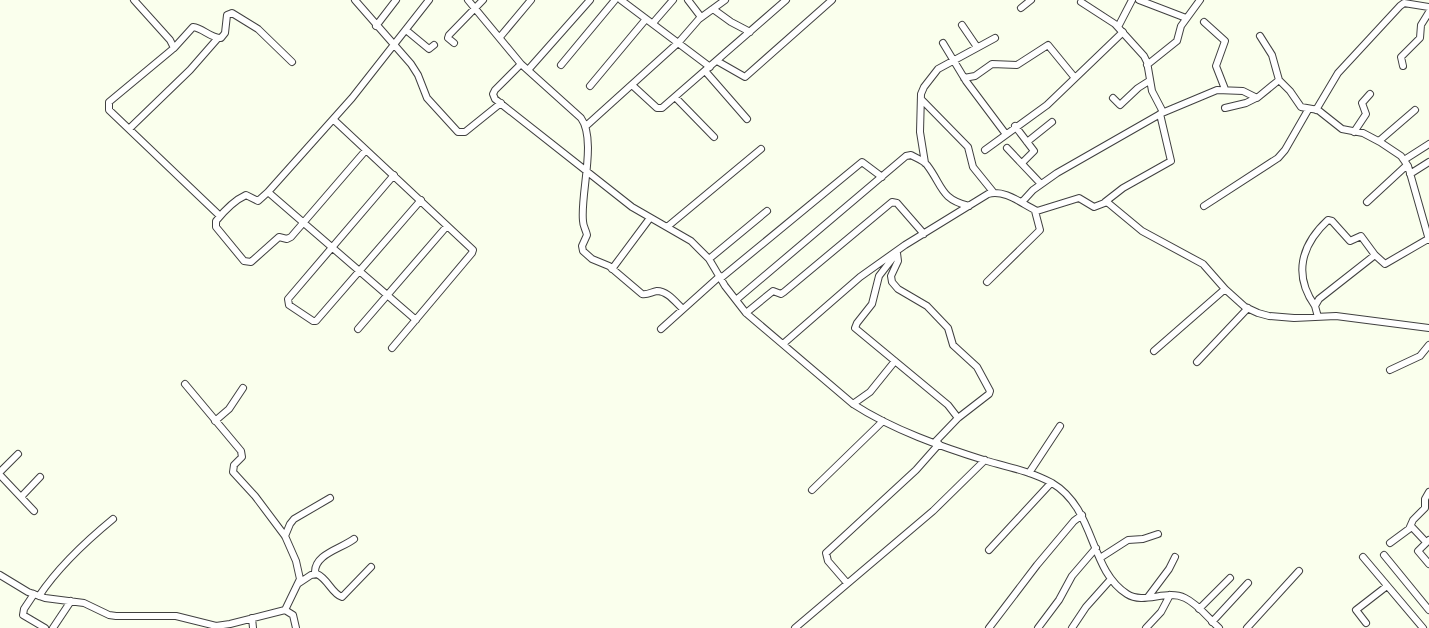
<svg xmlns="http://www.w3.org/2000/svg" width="1429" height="628" viewBox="0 0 1429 628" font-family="Merriweather,serif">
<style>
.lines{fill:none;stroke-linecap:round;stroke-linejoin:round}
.minor-casing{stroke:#404040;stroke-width:8}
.minor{stroke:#fff;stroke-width:6}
</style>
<rect width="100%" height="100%" fill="#faffed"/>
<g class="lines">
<defs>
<path id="minor" d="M134 0 170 40 174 48 109 102V110L220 216
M355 0 411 64 418 75 427 98 458 132H465L501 103
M468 0 521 64 495 90 493 94 495 99 632 207 691 241 709 259 725 286 746 313 853 404C893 430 942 447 987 461 1009 467 1032 472 1052 483 1096 509 1089 570 1127 594 1144 605 1166 589 1185 598 1198 604 1208 618 1219 628
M621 0 710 67
M688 0 701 17
M1139 0 1186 18
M1081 2 1115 24 1144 56 1147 62 1152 91 1163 112
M1021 8 1031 0
M713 9 731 22 750 32
M1204 22 1225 41 1216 66 1225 89
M653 23 673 0
M962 25 977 47
M376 26 396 0
M1118 27 1132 0
M406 30 429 49 434 45
M1260 36 1272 55 1279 80
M500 37 531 0
M454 43 448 38 449 35 483 0
M943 43 966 81 1005 133
M174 48 193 27C203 28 210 38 221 38L225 33 227 15 232 13 258 29 292 62
M717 61 745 77 832 0
M521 64 581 118C597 140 580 195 583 221 583 226 586 230 587 235L582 246 583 251 592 259 609 266 642 294C648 295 651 292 657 291 668 291 676 303 683 309
M561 65 615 0
M1147 65 1177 41 1181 26 1200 0
M1403 66 1401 57 1420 38 1421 25 1429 12
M528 70 590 0
M706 72 747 119
M964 78 975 76 992 64 1017 65 1048 45 1075 78
M632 85 657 108H662L786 0
M590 86 646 19
M675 97 714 137
M1113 98 1120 105 1138 88 1149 81
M921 99 968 147 973 167 994 193
M1225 108 1246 103 1256 98
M1316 110 1338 73 1400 6 1404 3 1429 7
M334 120 473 250 472 253 392 348
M586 126 679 42 699 19 725 0
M1015 126 1034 151 1022 163
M130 128 190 70 218 38
M1354 132 1366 114 1362 103 1370 94
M1379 141 1415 110
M1027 142 1052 122
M1007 148 1041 184
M366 150 291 237 287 239 279 237 251 262 244 261 216 227V221C224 211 235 200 246 195L258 201 268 192 352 98 429 0
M985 150 1047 105 1123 32
M1404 160 1429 144
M925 163 920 132 921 94 924 87 938 69 995 38
M1410 174 1429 162
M394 175 288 299 289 305 313 321H316L421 200
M268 192 416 320
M1022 202 1033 190 1057 173 1162 113 1217 90 1243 91 1257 98 1279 80 1290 91 1301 107 1318 110 1342 129 1363 133 1380 142 1401 156 1408 166 1429 240
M1105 202 1123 188 1171 161 1160 114
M1367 202 1407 165
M1204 206 1278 158 1285 150 1308 110
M667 227 761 149
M897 253 898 261 891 276 892 282 898 289 927 306 948 328 953 345 977 367 990 391 989 394 958 418 935 442
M896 254 879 276 872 304 857 323 855 328 948 405 958 418
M709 259 767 211
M612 269 650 218
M721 278 862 162 882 177
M987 282 1040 230 1035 211
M736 300 906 156 911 155C916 158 923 160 927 165 943 186 940 199 969 206
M1315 306C1293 275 1301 245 1328 220L1332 221 1350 241 1361 236 1375 255 1385 264 1428 239
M746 313 773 291 781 294 784 292 892 202 897 203 924 234
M1318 317 1315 306 1319 299 1375 255
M358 329 447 226
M661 329 720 276
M783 344 860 277 905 245 988 194C1005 189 1022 204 1037 211L1079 198 1094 207 1107 202 1142 231 1203 264 1225 289 1245 307 1258 313 1269 316 1294 318 1336 316 1429 328
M1154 351 1225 289
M1197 362 1248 308
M1390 370 1420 356 1429 345
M185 384 241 451 242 457 234 465 233 472 255 496 285 536 296 561 300 579 285 610
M853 404 870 392 895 361
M215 421 229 409 243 388
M0 472 18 454
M1029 473 1060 426
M0 475 34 511
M812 490 883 421
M21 497 40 477
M1411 526 1426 542
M285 536 290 524 294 519 330 498
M1429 540 1418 551 1429 564
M1390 543 1409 529 1413 520 1425 508V499L1429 492
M989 550 1051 483
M1384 555 1429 610
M1363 557 1423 628
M1100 558 1128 540 1143 539 1158 534
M315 573C314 554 341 549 354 539
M0 575 28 592 45 598 84 603 109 615 116 616H176L216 626 230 624 285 610 293 615 296 628
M299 583 311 575 317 574C328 579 332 594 342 597L371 567
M847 583 828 561 826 553 916 470 939 444
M34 594 24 609 23 615 45 628
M39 596C59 566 85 542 113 519
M1148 597 1169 569 1175 557
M1199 609 1230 578
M252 618 253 628
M1212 622 1248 583
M1366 623 1356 610 1387 586
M53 628 71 601
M795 628 933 511 985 460
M989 628 1037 565 1074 521 1082 515
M1038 628 1059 600 1072 576 1096 548
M1072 628 1086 607 1111 579
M1146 628 1161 612 1170 595
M1247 628 1299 571"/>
</defs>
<use href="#minor" class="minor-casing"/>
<use href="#minor" class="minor"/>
</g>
</svg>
